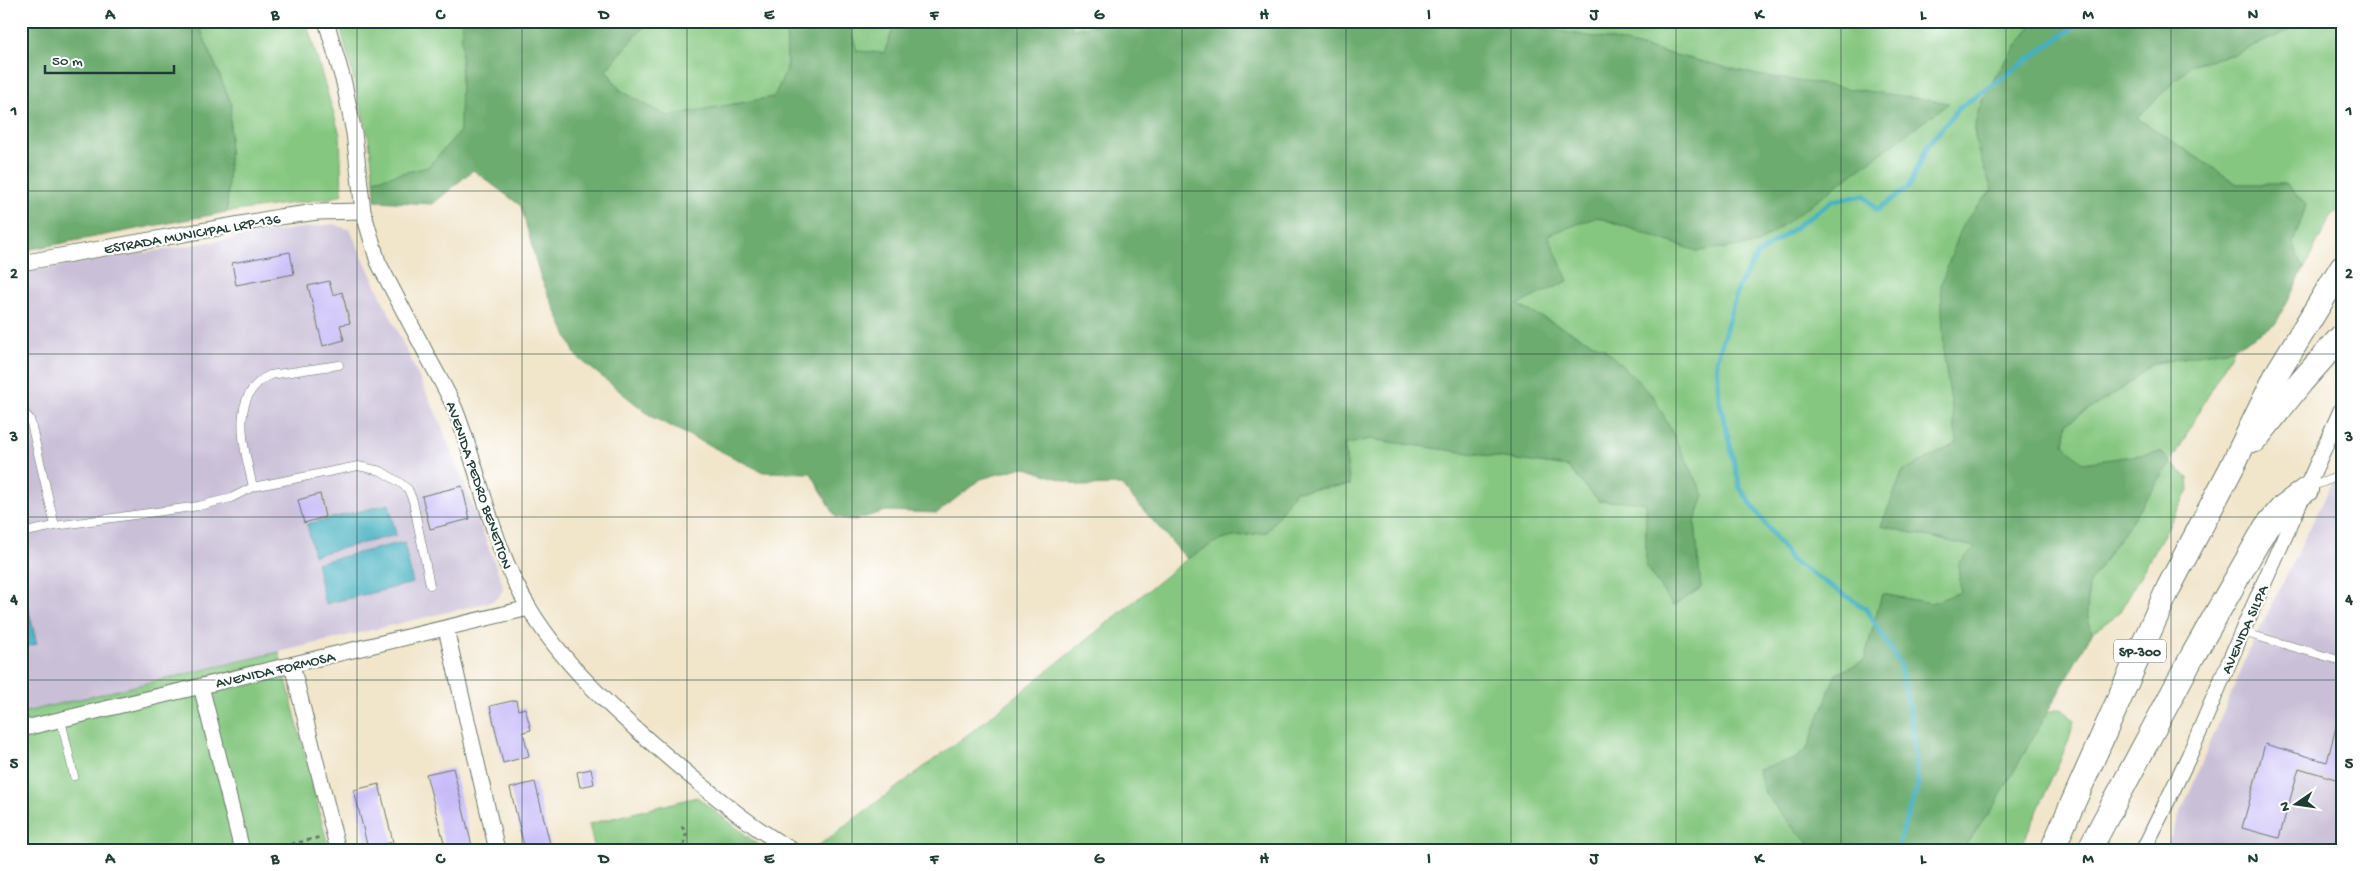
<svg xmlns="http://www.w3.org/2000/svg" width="2363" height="871" viewBox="0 0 2363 871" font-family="'Gochi Hand',sans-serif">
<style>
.industrial{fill:#c9bfd7}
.green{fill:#85c780;stroke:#52825a}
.forest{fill:#6cac6e;stroke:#467451}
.water{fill:#44b1c1;stroke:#32777a}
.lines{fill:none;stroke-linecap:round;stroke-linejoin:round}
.stream{stroke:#44b1c1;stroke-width:5}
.building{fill:#c6baf8}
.lane-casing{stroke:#687868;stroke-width:9}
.street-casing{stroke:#687868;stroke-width:17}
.primary-casing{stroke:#687868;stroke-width:26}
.path{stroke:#687868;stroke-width:3;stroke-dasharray:4 4;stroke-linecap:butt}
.lane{stroke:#fff;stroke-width:8}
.street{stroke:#fff;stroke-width:15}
.primary{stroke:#fff;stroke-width:24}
.grid{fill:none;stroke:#1f3d34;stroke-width:1;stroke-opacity:0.55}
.labels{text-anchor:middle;stroke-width:4.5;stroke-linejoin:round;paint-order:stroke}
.shield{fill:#fff;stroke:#627771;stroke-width:1}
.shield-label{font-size:14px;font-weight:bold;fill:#1f3d34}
.street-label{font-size:15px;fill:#1f3d34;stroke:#fff}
.neatline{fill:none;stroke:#1f3d34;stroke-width:2}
.grid-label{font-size:16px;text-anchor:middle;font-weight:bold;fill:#1f3d34}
</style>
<rect width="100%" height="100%" fill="#fff"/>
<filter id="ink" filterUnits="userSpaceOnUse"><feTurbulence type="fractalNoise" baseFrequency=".02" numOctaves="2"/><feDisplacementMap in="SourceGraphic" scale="10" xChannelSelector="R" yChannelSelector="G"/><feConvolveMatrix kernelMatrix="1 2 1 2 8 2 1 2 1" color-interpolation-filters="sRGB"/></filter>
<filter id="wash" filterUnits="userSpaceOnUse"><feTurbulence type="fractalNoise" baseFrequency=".0096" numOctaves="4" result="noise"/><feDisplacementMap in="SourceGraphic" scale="20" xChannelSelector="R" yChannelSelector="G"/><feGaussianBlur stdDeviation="1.12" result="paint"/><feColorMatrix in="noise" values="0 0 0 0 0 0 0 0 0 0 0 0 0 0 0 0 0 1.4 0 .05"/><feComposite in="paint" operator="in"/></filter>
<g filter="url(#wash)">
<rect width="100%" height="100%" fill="#f1e5ca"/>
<path class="industrial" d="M334 224 350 230 440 422 502 582 503 590 499 597 490 602 21 713V273L271 232Z
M2342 481V850H2165L2251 647 2332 483Z"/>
<path class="green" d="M197 21H306L340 135 342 194 331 198 227 212 231 103Z
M339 21H462L460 131 428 167 374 180 369 139Z
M649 21H786L787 69 774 97 666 116 620 90 606 70Z
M848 21H896L884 53 857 51Z
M1071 21H1118L1071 30Z
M1497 21H2035C2015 49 1972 99 1975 135 1976 151 1987 174 1992 190L1963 224 1944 356 1958 444 1903 471 1881 526 1975 547 1958 564 1961 592 1931 604 1882 594 1864 662 1836 674 1807 749 1795 759 1794 829 1817 850 814 849 975 729 1187 559 1221 539 1267 532 1295 491 1350 485 1344 445 1370 439 1568 467 1599 501 1646 502V567L1673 605 1700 588 1695 522 1704 495 1605 349 1517 305 1547 234 1597 217 1697 251 1757 244 1808 205 1757 75 1613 40Z
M2283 21H2342V208L2331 216 2304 269 2293 243 2306 205 2286 184H2237L2137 118 2192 64 2235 54 2300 25Z
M2234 348 2171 463 2188 478 2189 490 2119 613 2092 633 2087 613 2089 583 2171 463 2108 461 2083 463 2064 444 2067 423 2123 388 2151 364Z
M279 652 329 850H21V713Z
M2062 709 2074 720 2069 740 2020 850H1962L1996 803 2046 712Z
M697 797 765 850H595L589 824Z"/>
<path class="forest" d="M21 21H197L231 103 227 212 21 251Z
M462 21H649L606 70 620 90 666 116 774 97 787 69 786 21H848L857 51 884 53 896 21H1071L1072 30 1118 21H1497L1613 40 1757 75 1949 103 1757 244 1697 251 1597 217 1548 235 1568 281 1517 305 1605 349 1654 397 1704 495 1695 522 1701 588 1673 606 1646 567V502L1599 501 1568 467 1370 439 1344 445 1350 485 1295 491 1267 532 1221 539 1187 559 1121 485 1081 486 1023 467 981 479 937 513 886 511 855 520 836 517 811 473 763 472 652 417 576 356 540 276 521 206 473 170 433 204 375 201 374 180 428 167 460 131Z
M2035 21H2283L2301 25 2235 54 2192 64 2137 118 2237 184H2286L2306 205 2293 243 2304 269 2276 323 2234 348 2151 364 2123 388 2067 423 2064 444 2083 463 2161 452 2171 463 2089 583 2087 613 2092 633 1996 803 1962 850H1817L1794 829 1765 794 1758 769 1795 759 1807 749 1836 674 1864 661 1882 594 1931 603 1961 592 1958 564 1975 547 1881 526 1903 471 1957 443 1944 356 1941 284 1963 224 1992 190C1987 174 1976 151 1975 135 1972 99 2015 49 2035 21Z"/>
<path class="water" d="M389 504 396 535 314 555 307 524Z
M404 542 413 583 325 604 316 563Z
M21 591H24L37 644 21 648Z"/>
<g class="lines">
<path class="stream" d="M1896 850 1918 786 1912 721 1899 662 1865 608 1791 560 1740 488 1719 399 1717 359 1738 288 1757 255 1832 201 1864 195 1877 210 1908 188 1928 145 1959 108 2083 21"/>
</g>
<g id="blocks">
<path class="building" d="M290 252 294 274 236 285 232 263Z
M329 281 333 295 342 292 350 323 340 325 344 340 323 346 308 286Z
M462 486 470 519 430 529 422 496Z
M320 494 325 517 304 523 298 500Z
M516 700 518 710 525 708 531 730 523 732 529 756 503 763 490 706Z
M2337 723 2342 724V781L2299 768 2279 838 2242 828 2265 744 2327 762Z
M453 768 473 850H446L426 774Z
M591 769 594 784 580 787 577 772Z
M535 782 550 844 525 850 510 788Z
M379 784 393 842 368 849 354 790Z"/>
</g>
</g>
<g filter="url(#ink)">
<use href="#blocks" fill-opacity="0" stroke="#687868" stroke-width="1"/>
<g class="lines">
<defs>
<path id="lane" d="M21 410 30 419 55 526
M253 487C245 451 227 395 270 375L339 365
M2308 488 2342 475
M21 533 55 526 199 506 231 498 253 487 358 466 381 471 399 482 408 489 413 501 430 585
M2242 632 2342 661
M61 720 74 776"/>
<path id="street" d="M326 21 344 83 354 133 363 211 378 262C395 294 412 327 429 359 438 376 448 392 455 409 481 475 492 547 529 608 568 673 635 730 694 779 725 804 756 830 792 850
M21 263 279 217 318 212 363 211
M446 629 497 850
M292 665 338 850
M201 686 242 850
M21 729 529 608
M2144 849 2189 756 2242 632 2342 408"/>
<path id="primary" d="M2255 440 2302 381 2342 336
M2052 850 2169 587 2231 469 2278 372 2342 267
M2089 850 2192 657 2266 527 2283 507 2306 490"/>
</defs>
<use href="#lane" class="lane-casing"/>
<use href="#street" class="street-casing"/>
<use href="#primary" class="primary-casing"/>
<path class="path" d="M682 826 686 834 683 850
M268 850 321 837"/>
<use href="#lane" class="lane"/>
<use href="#street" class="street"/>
<use href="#primary" class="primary"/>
</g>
</g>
<path class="grid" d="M192 21V850M357 21V850M522 21V850M687 21V850M852 21V850M1017 21V850M1182 21V850M1346 21V850M1511 21V850M1676 21V850M1841 21V850M2006 21V850M2171 21V850M21 191H2342M21 354H2342M21 517H2342M21 680H2342"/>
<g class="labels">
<rect class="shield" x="2114" y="639.5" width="52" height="23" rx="4"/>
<g class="shield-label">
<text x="2140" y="656">SP-300</text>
</g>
<g class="street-label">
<text transform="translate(192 233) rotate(-10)" y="5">ESTRADA MUNICIPAL LRP-136</text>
<text transform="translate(480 485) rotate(71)" y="5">AVENIDA PEDRO BENETTON</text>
<text transform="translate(2244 629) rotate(-66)" y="5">AVENIDA SILPA</text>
<text transform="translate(275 669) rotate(-13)" y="5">AVENIDA FORMOSA</text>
</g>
</g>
<rect width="2363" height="871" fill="none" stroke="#fff" stroke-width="55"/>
<g transform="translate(2296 804) rotate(257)" stroke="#ffffff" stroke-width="4" paint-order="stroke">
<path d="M0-4L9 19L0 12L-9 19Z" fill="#1f3d34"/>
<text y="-8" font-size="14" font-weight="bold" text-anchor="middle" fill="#1f3d34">N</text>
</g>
<path d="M45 65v8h129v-8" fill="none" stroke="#1f3d34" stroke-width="2.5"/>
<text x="52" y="65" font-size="15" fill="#1f3d34" stroke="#ffffff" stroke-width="4" paint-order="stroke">50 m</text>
<rect x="28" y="28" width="2308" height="816" class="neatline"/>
<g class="grid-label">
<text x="110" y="19">A</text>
<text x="275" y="19">B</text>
<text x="440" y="19">C</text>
<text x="604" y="19">D</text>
<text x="769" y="19">E</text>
<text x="934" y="19">F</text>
<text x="1099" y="19">G</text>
<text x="1264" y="19">H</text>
<text x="1429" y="19">I</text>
<text x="1594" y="19">J</text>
<text x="1759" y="19">K</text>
<text x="1923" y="19">L</text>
<text x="2088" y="19">M</text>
<text x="2253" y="19">N</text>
<text x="14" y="115">1</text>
<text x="2349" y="115">1</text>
<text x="14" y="278">2</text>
<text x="2349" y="278">2</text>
<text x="14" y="441">3</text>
<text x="2349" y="441">3</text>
<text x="14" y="604">4</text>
<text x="2349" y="604">4</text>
<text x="14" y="768">5</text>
<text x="2349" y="768">5</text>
<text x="110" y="863">A</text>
<text x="275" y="863">B</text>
<text x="440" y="863">C</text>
<text x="604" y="863">D</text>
<text x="769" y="863">E</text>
<text x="934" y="863">F</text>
<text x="1099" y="863">G</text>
<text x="1264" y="863">H</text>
<text x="1429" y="863">I</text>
<text x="1594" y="863">J</text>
<text x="1759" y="863">K</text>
<text x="1923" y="863">L</text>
<text x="2088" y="863">M</text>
<text x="2253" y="863">N</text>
</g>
</svg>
